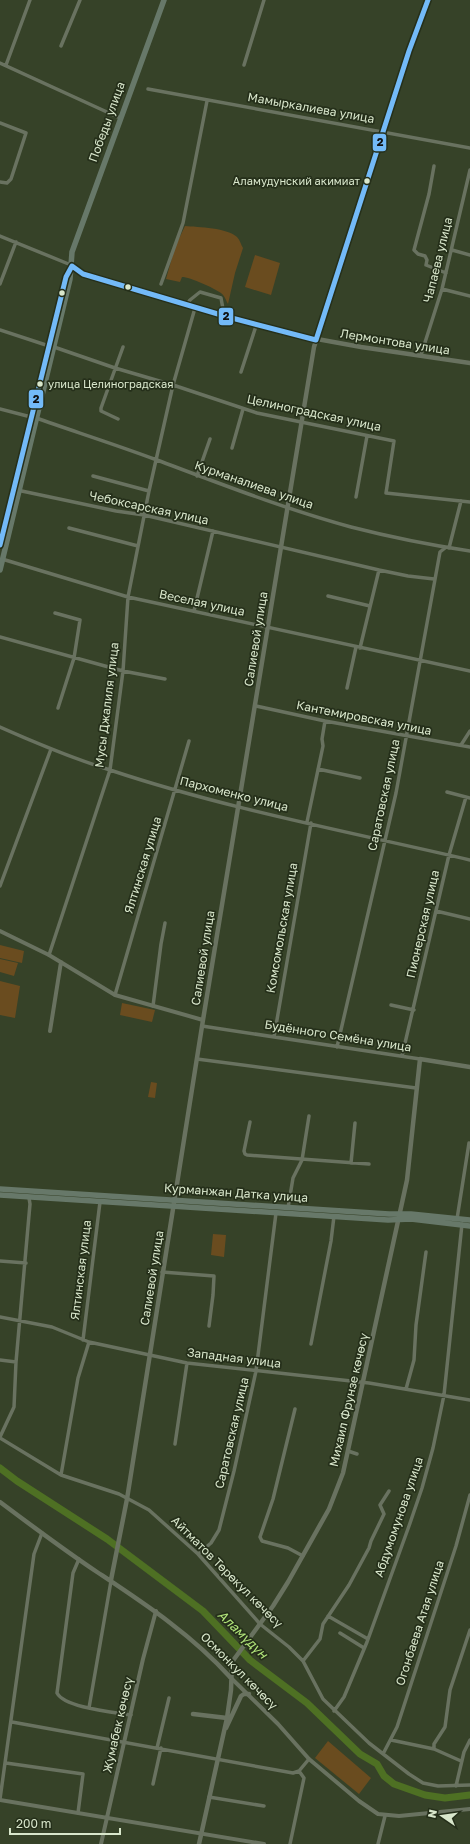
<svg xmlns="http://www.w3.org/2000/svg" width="470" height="1844" viewBox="0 0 470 1844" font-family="'Golos Text',sans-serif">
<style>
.green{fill:#6a4c1f}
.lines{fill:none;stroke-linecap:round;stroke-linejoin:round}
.river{stroke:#4e7023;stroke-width:7}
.minor{stroke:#697260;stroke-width:3.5}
.tertiary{stroke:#697260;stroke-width:4}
.secondary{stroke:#697260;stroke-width:4.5}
.primary{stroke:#677869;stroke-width:5.5}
.bus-1-casing{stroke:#252f1a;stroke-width:8}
.bus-1{stroke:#73baf8;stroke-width:5}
.bus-dot{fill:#d9e7cc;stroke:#252f1a;stroke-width:1.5}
.labels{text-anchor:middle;stroke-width:3.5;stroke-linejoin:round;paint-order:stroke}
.bus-label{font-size:11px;fill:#d9e7cc;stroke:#252f1a;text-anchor:end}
.street-label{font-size:12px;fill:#d9e7cc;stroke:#252f1a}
.water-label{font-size:13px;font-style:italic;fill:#b2e57b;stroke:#252f1a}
.line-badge{stroke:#252f1a;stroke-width:1.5}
.pale-badge-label{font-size:11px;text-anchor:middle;font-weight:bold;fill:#111}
</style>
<rect width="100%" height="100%" fill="#364228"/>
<path class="green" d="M185 226C198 227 228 228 237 237 240 240 241 245 243 248L235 273 228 304C226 300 224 295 221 293 214 288 190 277 182 277L180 282 166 279 175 247Z
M255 255 280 263 271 295 245 287Z
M0 945 24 951 22 963 0 958Z
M0 959 18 963 14 976 0 972Z
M0 981 20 986 15 1018 0 1015Z
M122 1003 155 1010 152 1022 120 1015Z
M151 1082 157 1083 155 1098 148 1097Z
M213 1234 226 1235 224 1257 211 1255Z
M328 1741 371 1778 359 1794 315 1758Z"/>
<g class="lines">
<path class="river" d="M0 1468 17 1481 107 1539 203 1611 250 1660 307 1703 360 1754 377 1764 384 1776 394 1784 425 1795 445 1798 470 1795"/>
<path class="minor" d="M61 46 80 0
M0 63 120 118
M6 65 30 0
M244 65 264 0
M148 89 470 148
M0 123 26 133 11 179 7 183 0 182
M434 166 429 194 414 250 418 254 425 256 427 260 426 265 446 273
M0 236 71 265
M452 250 470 255
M0 284 16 242
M161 284 183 223 207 101
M442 289 470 296
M186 306 190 300 200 292 221 298 223 309 222 316
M0 330 49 346
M54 347 115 368 173 385 257 413 394 441 386 493 470 502
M421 355 442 289 470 170
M241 372 256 326
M0 409 31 417
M36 418C76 432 117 445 157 460 221 484 285 509 351 527 390 537 430 545 470 551
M118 419 101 411V408L123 347
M232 448 243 409
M93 476 149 491
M197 476 210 439
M17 490 116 511 144 515 379 570 408 576 434 579
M356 497 367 436
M69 528 138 546
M449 548 461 501
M2 559 128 597 470 671
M328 596 370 606
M194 611 213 531
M55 613 80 620 74 658 58 708
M0 637 123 671 165 679
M360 648 379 570
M347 688 356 647
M256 706 325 721 470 747
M0 727C36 743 72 758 110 770 227 809 350 832 470 860
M461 745 470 731
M318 769 360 778
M447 792 470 798
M307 822 323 746 322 739 325 721
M0 886 51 749
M436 911 470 919
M49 955 110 770 123 671 128 597 149 491 173 385 195 308
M115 995 189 741
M391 1005 414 1010
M153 1006 161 944 165 923
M202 1026 420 1059
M274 1037 311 823
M337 1047 396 793 440 552 445 548
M402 1056 449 855 466 797
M197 1059 416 1088
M250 1122 244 1151 245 1154 247 1155 369 1164
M351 1163 355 1123
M288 1208 293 1178 302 1160 309 1116
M457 1219 469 1143
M0 1261 26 1263
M162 1272 214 1276 213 1295 209 1326
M0 1317 52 1327 89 1342 187 1363 369 1383 470 1400
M83 1340 100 1202
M311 1344 331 1241 334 1216
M0 1360 16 1362
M406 1389 414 1360 416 1325 426 1252
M295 1409 273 1499 260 1537 262 1541 288 1548 303 1556
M0 1437 14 1407 16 1362 30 1204 29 1198
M0 1438 61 1475 119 1494 149 1510 198 1554 260 1624 289 1647 303 1661 323 1699 369 1743 409 1774 423 1783 438 1786 470 1785
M175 1444 187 1363
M348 1451 357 1454
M61 1475 78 1378 89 1342
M198 1554 211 1543 219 1530 234 1471 256 1371 276 1213
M79 1559 73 1573 57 1693C65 1708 113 1712 131 1715
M328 1616 368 1639
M340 1633 364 1648
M303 1661 320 1639 323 1624 349 1585 369 1548 371 1541 384 1514 380 1505 389 1491
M89 1708 111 1581
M334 1711 344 1697 367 1642 409 1526 422 1488 433 1448 444 1395 462 1224
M12 1722 293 1773 299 1771
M391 1740 434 1749
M157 1748 169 1698
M383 1754 397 1727 456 1546 470 1495
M461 1761 434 1749V1744L445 1727 450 1690 470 1630
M6 1763 83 1774 78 1813
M153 1784 161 1748
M456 1786 464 1752 470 1740
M209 1797 264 1806
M0 1799 34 1554 42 1533
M290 1844 304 1778 299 1771 309 1759
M378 1844 385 1816"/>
<path class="tertiary" d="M0 931 49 955 115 995 203 1020
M50 1031 61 962
M230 1677 278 1724 309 1759 359 1801 378 1814 399 1816 470 1809
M0 1800 264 1844
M101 1844 143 1659 156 1611"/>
<path class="secondary" d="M72 266 83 274 284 333 361 347 470 363
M0 1502C32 1526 64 1550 97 1572 145 1604 191 1634 230 1677
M111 1580 127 1499 203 1020 314 347 409 51 428 0
M193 1714 227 1718 199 1844
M227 1718 231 1690 232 1662 273 1606 288 1582 329 1509 343 1473 407 1180 420 1059 470 1067
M226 1728 241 1696 244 1694H249"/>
<path class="primary" d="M0 545 66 277 70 270
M0 570 70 279 72 252 164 0
M0 1189 389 1214H411L470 1220
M0 1195 388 1220 411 1219 470 1226"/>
<defs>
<path id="bus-1" d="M0 545 66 277 72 266 83 274 228 317 316 340 409 51 428 0"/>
</defs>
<use href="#bus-1" class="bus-1-casing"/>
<use href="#bus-1" class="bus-1"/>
</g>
<g class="bus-dot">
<circle cx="367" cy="181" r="3.5"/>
<circle cx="128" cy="287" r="3.5"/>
<circle cx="62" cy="293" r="3.5"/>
<circle cx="40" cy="384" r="3.5"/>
</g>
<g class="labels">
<g class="bus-label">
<text x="360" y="185">Аламудунский акимиат</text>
<text x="48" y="388" text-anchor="start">улица Целиноградская</text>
</g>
<g class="street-label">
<text transform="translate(311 108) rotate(10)" y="4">Мамыркалиева улица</text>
<text transform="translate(107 122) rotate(-70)" y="4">Победы улица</text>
<text transform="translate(438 260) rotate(-76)" y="4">Чапаева улица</text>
<text transform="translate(395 342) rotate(9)" y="4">Лермонтова улица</text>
<text transform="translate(314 413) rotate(12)" y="4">Целиноградская улица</text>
<text transform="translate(254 485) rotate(19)" y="4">Курманалиева улица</text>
<text transform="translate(149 508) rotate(12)" y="4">Чебоксарская улица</text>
<text transform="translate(202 603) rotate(12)" y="4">Веселая улица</text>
<text transform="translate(256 639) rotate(-81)" y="4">Салиевой улица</text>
<text transform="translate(107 705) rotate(-83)" y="4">Мусы Джалиля улица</text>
<text transform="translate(364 718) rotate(11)" y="4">Кантемировская улица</text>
<text transform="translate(234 794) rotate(14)" y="4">Пархоменко улица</text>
<text transform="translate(384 795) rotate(-78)" y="4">Саратовская улица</text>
<text transform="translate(143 865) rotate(-73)" y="4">Ялтинская улица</text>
<text transform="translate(423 924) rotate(-77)" y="4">Пионерская улица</text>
<text transform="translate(282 928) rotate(-80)" y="4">Комсомольская улица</text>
<text transform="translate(203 958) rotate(-81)" y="4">Салиевой улица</text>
<text transform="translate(338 1036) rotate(9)" y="4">Будённого Семёна улица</text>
<text transform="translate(236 1193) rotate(4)" y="4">Курманжан Датка улица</text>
<text transform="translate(81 1270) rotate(-83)" y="4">Ялтинская улица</text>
<text transform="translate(152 1278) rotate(-81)" y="4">Салиевой улица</text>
<text transform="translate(234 1358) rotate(7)" y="4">Западная улица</text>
<text transform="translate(349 1400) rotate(-77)" y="4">Михаил Фрунзе көчөсү</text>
<text transform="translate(232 1433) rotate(-77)" y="4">Саратовская улица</text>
<text transform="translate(399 1517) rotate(-71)" y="4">Абдумомунова улица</text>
<text transform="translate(227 1572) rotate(45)" y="4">Айтматов Төрөкул көчөсү</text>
<text transform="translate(420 1623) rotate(-72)" y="4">Огонбаева Атая улица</text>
<text transform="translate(239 1671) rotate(45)" y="4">Осмонкул көчөсү</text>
<text transform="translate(118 1725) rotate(-77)" y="4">Жумабек көчөсү</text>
</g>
<g class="water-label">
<text transform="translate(243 1634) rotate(44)" y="5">Аламүдүн</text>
</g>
</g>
<g class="line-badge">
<rect x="372" y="133" width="15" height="19" rx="4" fill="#73baf8"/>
<rect x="218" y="307" width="16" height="19" rx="4" fill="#73baf8"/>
<rect x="28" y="389" width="16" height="20" rx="4" fill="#73baf8"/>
</g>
<g class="pale-badge-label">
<text x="380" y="146">2</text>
<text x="226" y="320">2</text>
<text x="36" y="403">2</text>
</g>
<g transform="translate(442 1816) rotate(283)" stroke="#252f1a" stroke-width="3" paint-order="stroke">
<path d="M0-3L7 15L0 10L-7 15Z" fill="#d9e7cc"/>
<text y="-6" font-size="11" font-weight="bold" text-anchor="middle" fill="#d9e7cc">N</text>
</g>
<path d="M10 1828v6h110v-6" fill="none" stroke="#d9e7cc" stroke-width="2"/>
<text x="16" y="1828" font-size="12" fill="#d9e7cc" stroke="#252f1a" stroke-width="3" paint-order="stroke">200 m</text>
</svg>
